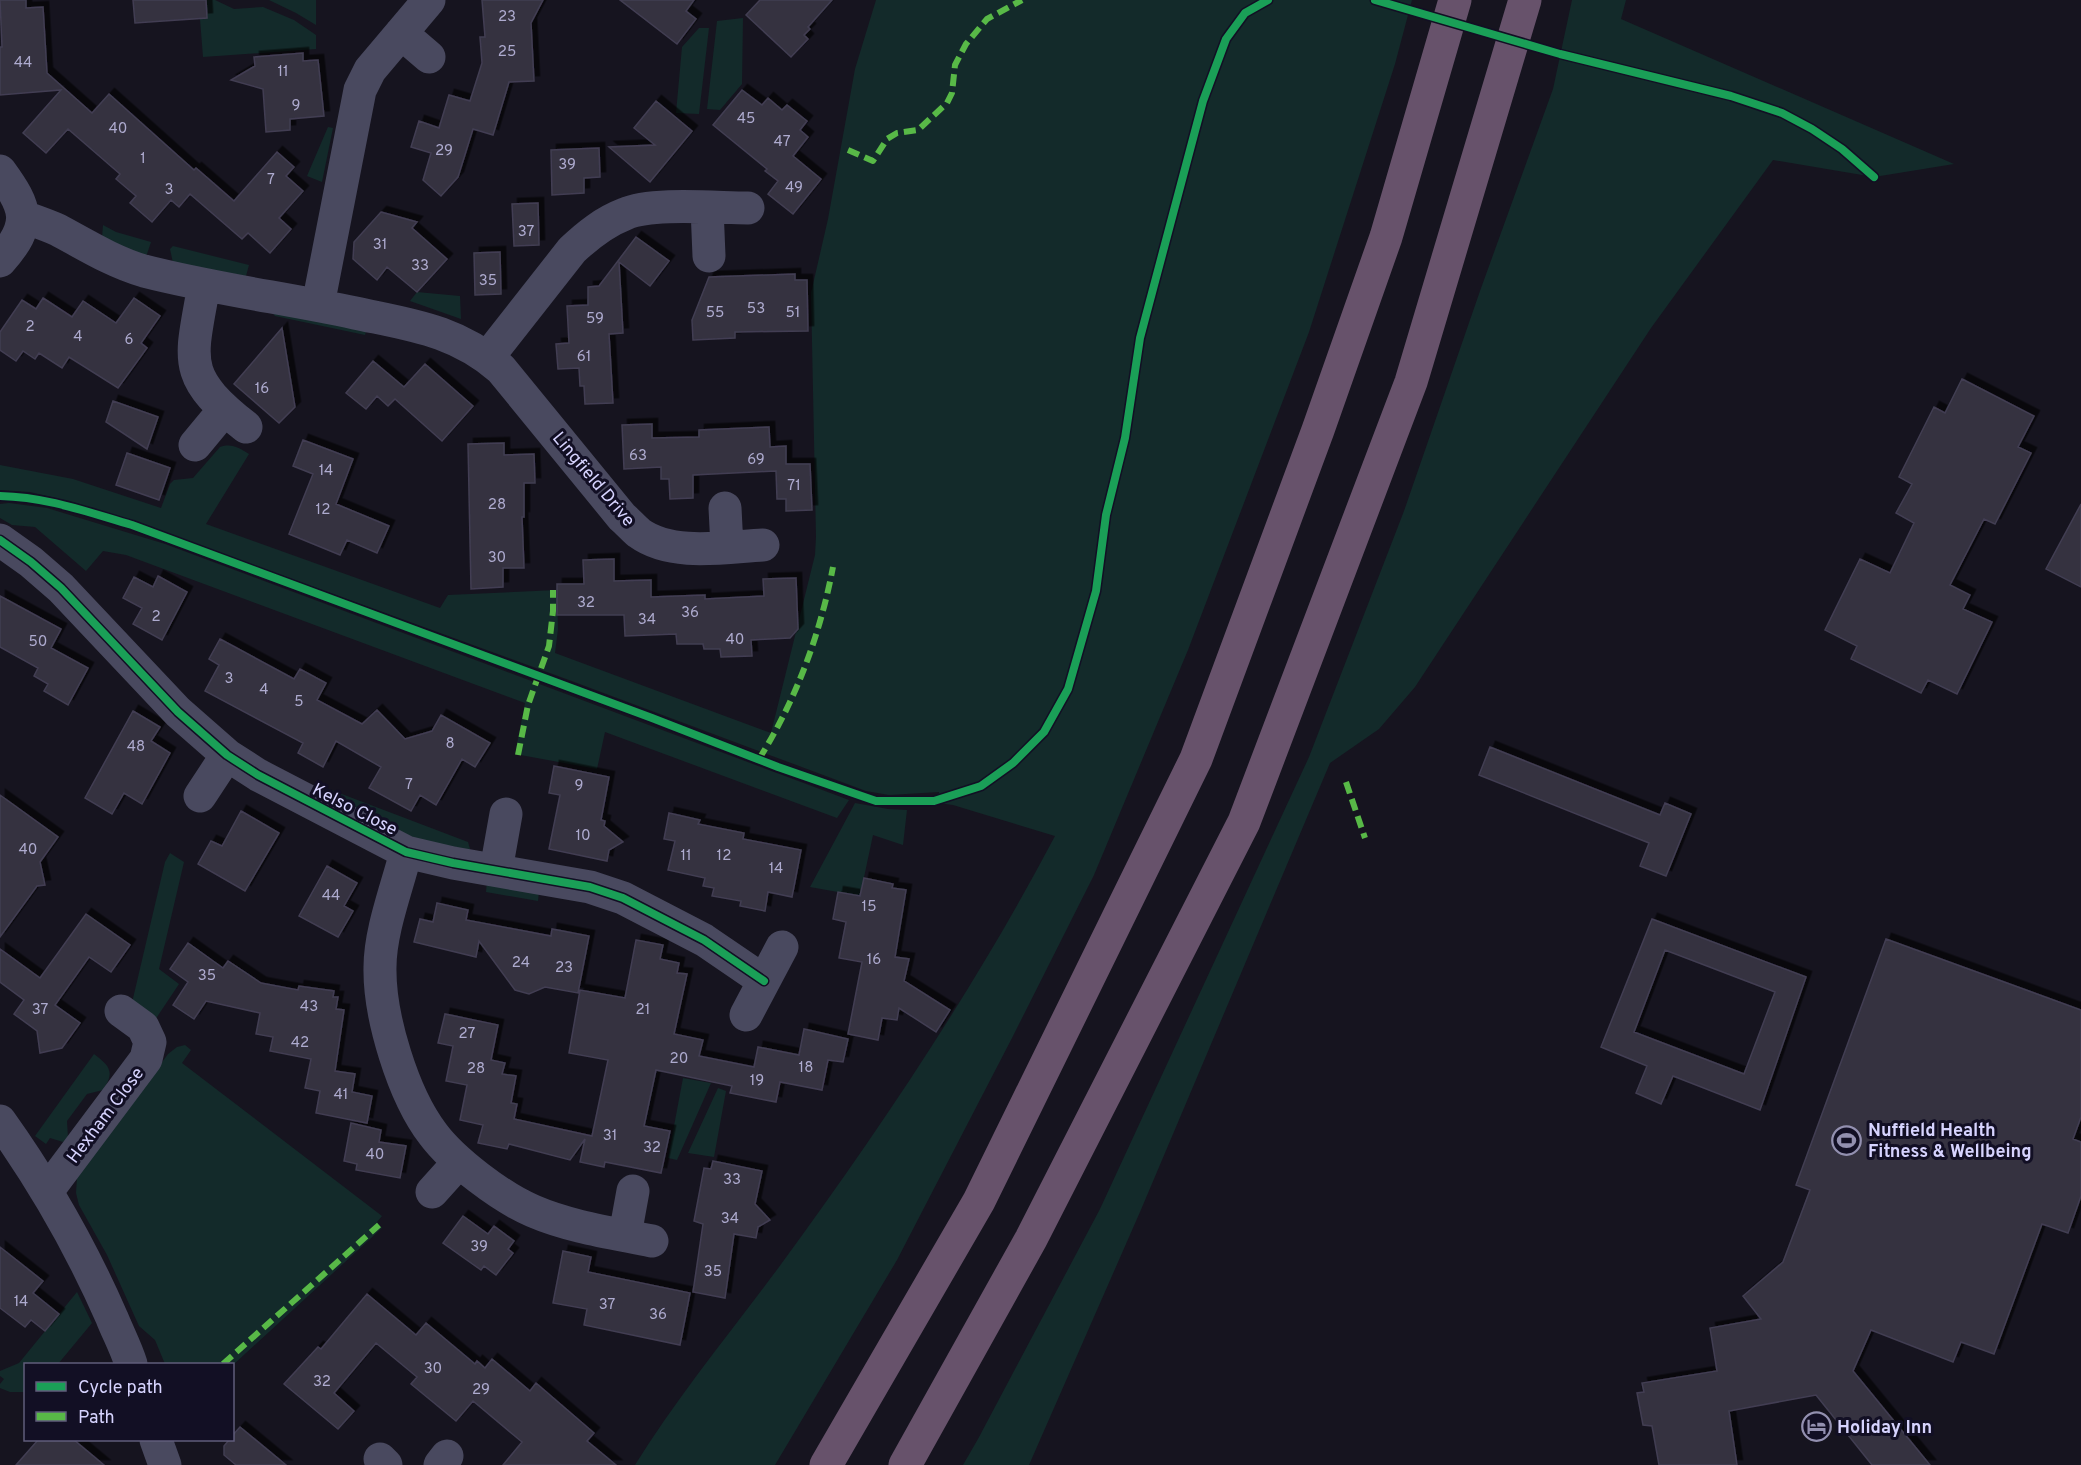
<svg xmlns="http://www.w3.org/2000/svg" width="2081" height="1465" viewBox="0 0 2081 1465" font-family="Overpass,sans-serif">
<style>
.green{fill:#132a2a}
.building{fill:#343241;stroke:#423e52;stroke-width:1.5;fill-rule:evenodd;filter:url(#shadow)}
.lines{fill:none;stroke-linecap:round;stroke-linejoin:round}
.minor{stroke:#49495f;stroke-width:33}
.motorway{stroke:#67526b;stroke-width:33}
.quiet{stroke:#58b947;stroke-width:6;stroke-dasharray:12 6;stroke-linecap:butt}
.cycleway-casing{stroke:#120f24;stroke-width:11}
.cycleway{stroke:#1a9f57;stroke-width:8}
.labels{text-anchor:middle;stroke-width:6;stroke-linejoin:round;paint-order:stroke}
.number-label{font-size:15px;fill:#aeabcf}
.street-label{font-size:18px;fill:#d6d3fe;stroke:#120f24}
.poi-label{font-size:18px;font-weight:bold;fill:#d6d3fe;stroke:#120f24;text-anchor:start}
</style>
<defs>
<filter id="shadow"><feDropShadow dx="5.5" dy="-5.5" stdDeviation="0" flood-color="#0009"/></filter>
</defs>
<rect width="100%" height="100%" fill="#16141f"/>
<path class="green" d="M189 0H215L234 9 263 7 294 20 316 35V49L203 57 200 19Z
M246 0H316V25L296 13 269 0Z
M876 0H1412L1395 64 1309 332 1188 650 1094 875 1012 1038 897 1260 775 1465H635C678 1396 730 1333 779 1267 880 1129 975 988 1055 836L953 805 938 803 939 792 889 795 866 791 569 680 158 530 76 503 30 492 0 490V465L73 479 161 508 170 484 174 480 193 478 220 447C232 443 239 448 249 454L206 524 440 608 448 595 557 590 558 629 555 653 771 733 815 555 816 537 811 293 828 219 855 69Z
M1572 0H1626L1621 19 1954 164 1874 177 1773 160 1651 328 1415 687 1379 729 1330 763 1140 1212 1029 1465H963L978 1439 1100 1209 1309 757 1404 511 1480 291 1553 89Z
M743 18 742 84 720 110 707 109 717 21Z
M699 28H709L699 114 676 113 682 47Z
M328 127 333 128 322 182 307 176Z
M103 225 116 232 151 242 146 257 102 238Z
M173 246 249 265 246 276 173 263 170 249Z
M417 292 460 296 461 319 410 301Z
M268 307 367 327 365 335 275 316Z
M9 503 47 508 165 544 849 800 837 818 605 732 597 769 515 754 525 703 126 555 103 551 86 571 35 527 12 525 0 518V504Z
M326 788 468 842 470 849 461 851 402 835 321 791Z
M855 803 888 809 907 810 903 845 873 835 860 896 810 887Z
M170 853 184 862 159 969 179 984 153 1023 131 1007 165 862Z
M487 881 539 891 538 901 486 892Z
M185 1045 191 1050 182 1063 382 1216 377 1222 382 1228 233 1365 165 1364 155 1340 139 1326 107 1255 79 1205 76 1193 77 1178 168 1054 177 1047Z
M94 1054C110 1066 115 1072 103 1090L87 1094 67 1121 68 1138 63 1142 50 1138 46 1144 35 1136Z
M683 1078 711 1083 677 1160 668 1158Z
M718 1088 726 1091 714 1157 688 1153Z
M77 1292 92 1323 58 1364H26L25 1392H10L0 1388V1384L4 1379 0 1376V1371L19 1363Z"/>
<path class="building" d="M0 0H26V8L43 7 47 73 92 113 109 94 194 170 196 168 234 201 277 152 294 167 286 176 303 191 279 218 291 229 270 253 248 233 242 239 190 194 179 207 171 200 152 222 130 203 136 196 116 179 120 174 68 129 46 153 23 133 61 90 0 95V47H2Z
M133 0H206L207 18 135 23Z
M482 0H543L531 23 534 81 509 82 493 135 473 129 458 177 441 196 423 180 431 153 411 147 419 121 439 128 449 95 470 101 482 63 480 37H485Z
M620 0H694L686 11 696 19 677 44Z
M760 0H832L808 27 810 29 804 35 808 39 791 57 746 15Z
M303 53V61L318 60 324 116 290 119V130L266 132 263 89 231 80 255 66 254 57Z
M742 90 762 105 768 98 782 110 787 105 807 121 800 130 808 137 793 156 821 179 793 214 768 194 778 181 765 171 767 169 713 125Z
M656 101 692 131 650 182 609 147 655 145 634 128Z
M599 148 600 177 584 178V193L552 195 551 150Z
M538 203 539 245 514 246 512 204Z
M381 212 417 222 412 228 447 259 417 292 387 267 377 280 353 259 354 242Z
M636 237 669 261 650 286 619 262 623 333 609 334 613 403 585 404 584 386H580L579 368 558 369 556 344 569 343 567 306 588 305V287L599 286Z
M500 252 501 294 475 295 474 253Z
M795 274V280H807L808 331 735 332V338L693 340 692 320 709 277Z
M43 298 72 317 83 301 116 323 134 298 160 316 141 343 147 348 118 388 69 357 62 368 39 353 35 359 23 351 16 361 0 350V332L22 300 36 309Z
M282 328 295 407 279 423 234 384Z
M373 361 404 387 425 364 473 406 442 441 395 399 388 406 377 396 366 409 346 393Z
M1962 379 2034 416 2018 447 2031 453 1995 524 1984 519 1950 585 1970 595 1963 609 1992 622 1957 694 1928 680 1921 693 1851 659 1857 646 1825 630 1860 559 1890 573 1914 523 1896 513 1912 484 1899 477 1934 407 1945 413Z
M113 401 158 417 147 449 106 422Z
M652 424V438L699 437V430L769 427 770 447 786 446V464H810L812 510 786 511V499H777L776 471 693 475V498L670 499 669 479H661V467L624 469 622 425Z
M303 440 353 459 336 504 389 526 377 553 347 540 340 555 289 534 313 474 293 466Z
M504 443V455L534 454 535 483H524V517H522L524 568H503V587L471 589 468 444Z
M127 453 170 468 159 500 116 485Z
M2081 504V587L2046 569Z
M614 559V581L651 580V597L705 595V599L764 596 763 579 796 578 798 629 790 638 751 640 752 656 721 657 720 649H704L703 644H677L676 634 625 636 624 615H557V584H584L583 560Z
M158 576 187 592 162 640 133 624 142 608 123 598 134 577 153 587Z
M0 596 61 629 51 648 88 668 68 705 44 691 48 684 34 676 38 668 0 647Z
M220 639 294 679 300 669 326 683 317 700 362 724 377 710 405 739 432 731 441 715 490 743 475 767 462 759 436 805 420 795 411 811 369 788 381 767 336 741 323 767 298 753 303 743 205 691 219 665 209 659Z
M133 711 160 727 151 741 170 753 142 804 124 793 112 814 85 798Z
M1490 747 1660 815 1665 803 1691 814 1666 876 1640 866 1649 843 1479 775Z
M554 766 609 777 601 820 605 821 604 826 623 842 609 850 607 861 549 849 560 795 549 793Z
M0 795 58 837 40 862 45 885 37 886 0 937Z
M241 811 279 833 245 891 198 864 211 841 222 846Z
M669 813 700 820 698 824 744 833 743 839 801 850 792 897 768 892 765 911 740 906 741 901 712 896 714 888 703 886 705 878 668 870 675 841 664 839Z
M327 866 357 883 344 906 353 911 338 937 299 916Z
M864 878 893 884 892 888 906 890 895 957 909 959 904 981 950 1010 936 1032 899 1008 897 1020 882 1018 878 1040 848 1034 862 962 839 958 846 922 833 919 838 892 860 896Z
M437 903 468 910 466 920 551 936 552 929 589 936 578 993 545 987 529 994 515 990 479 941 476 957 414 942 420 919 433 922Z
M86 914 130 945 111 972 89 957 55 1005 80 1023 62 1048 40 1053 37 1031 14 1014 24 1000 0 982V949L40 978Z
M1652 919 1806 977 1760 1110 1673 1076 1661 1104 1636 1093 1647 1066 1601 1047ZM1665 950 1775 992 1744 1074 1634 1032Z
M1886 939 2081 1010V1117L2073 1139 2081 1142V1196L2068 1233 2042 1224 1994 1354 1961 1342 1953 1362 1871 1330 1853 1371 1930 1465H1872L1816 1395 1729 1411 1737 1465H1659L1652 1426 1643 1425 1637 1393 1644 1392 1642 1383 1717 1371 1710 1328 1761 1319 1743 1296 1783 1262 1810 1190 1796 1185Z
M636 940 663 945 660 959 679 963 677 973 687 974 674 1034 703 1040 699 1056 754 1067 758 1047 799 1055 804 1029 848 1039 843 1062 828 1060 822 1090 780 1082 776 1102 730 1093 732 1086 656 1070 644 1126 670 1131 661 1173 605 1162 604 1167 580 1162 585 1139 570 1160 509 1144 507 1149 478 1143 483 1125 460 1120 467 1085 446 1081 453 1046 438 1043 445 1014 498 1025 491 1060 505 1063 502 1074 516 1076 511 1103 517 1104 514 1119 592 1136 608 1060 569 1053 580 990 625 998Z
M188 943 223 968 228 961 261 983 298 990 299 986 334 991 333 997H338L336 1009 344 1010 335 1071 355 1074 352 1092 372 1096 367 1123 316 1113 320 1091 305 1088 311 1059 270 1051 273 1037 256 1034 260 1013 206 1001 194 1019 173 1005 188 982 170 969Z
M351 1123 381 1130 379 1142 406 1146 400 1178 356 1170 357 1164 344 1161Z
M713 1161 762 1171 755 1204 770 1220 758 1227 756 1238 734 1234 725 1298 693 1292 703 1224 694 1221 704 1168 711 1169Z
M463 1216 488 1234 494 1226 514 1241 508 1249 513 1253 496 1275 484 1266 481 1270 443 1243Z
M0 1247 43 1281 33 1293 59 1314 45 1331 31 1320 25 1327 0 1308Z
M563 1251 591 1257 588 1272 690 1293 680 1345 584 1325 587 1309 553 1303Z
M367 1294 416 1335 426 1323 475 1364 477 1361 485 1368 492 1359 530 1391 536 1383 594 1433 587 1441 616 1465H503L522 1442 473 1401 456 1421 411 1384 417 1377 376 1343 334 1393 354 1411 338 1429 284 1384 318 1347 321 1349Z
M240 1427 286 1465H236L224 1455V1446L229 1440H232V1436Z
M38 1440H74L104 1465H16Z"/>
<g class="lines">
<path class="minor" d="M401 33 429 57
M0 171C27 208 33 224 0 261
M707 208 709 256
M24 217C35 221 47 225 58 230 86 245 113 262 144 271 214 289 285 298 355 313 411 325 456 330 501 369L622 517C628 522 633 528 639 533 672 557 725 547 763 545
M204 285C191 361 180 375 246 427
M318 305 360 90 370 70 429 0
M488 357 572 250C588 235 604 222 625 214 651 202 717 208 748 208
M195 445 224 410
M725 508 727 547
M0 540 31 562 61 588 178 712 227 755 258 775 406 852 453 863 590 887 623 898 704 940 764 981
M200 796 227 755
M406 852C397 888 380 931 380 967 379 1016 403 1095 433 1134 453 1161 502 1198 533 1211 570 1227 613 1233 652 1241
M496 870 506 814
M746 1015 782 947
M0 1121C45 1184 81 1247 112 1318 118 1333 126 1348 131 1364
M48 1190 146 1059 150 1042 143 1027 121 1011
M432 1192 459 1162
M625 1235 633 1191
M156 1440 165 1465
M380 1459 386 1465
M440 1465 447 1456"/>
<path class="motorway" d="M826 1465 979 1201 1196 759 1318 430 1386 237 1455 0
M905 1465 1031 1239 1244 822 1411 382 1525 0"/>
<path class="quiet" d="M848 150 873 161 887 139 897 133 918 130 947 103 952 93 955 65 966 44 987 19 1022 0
M518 755 528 705 549 646 553 611V590
M759 759C796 700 820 635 833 567
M1346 782 1365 838
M223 1364 379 1225"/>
<defs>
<path id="cycleway" d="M1375 0 1560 54 1731 96 1782 113 1812 129 1842 149 1874 177
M0 496C47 497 87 512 132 525L652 718 778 767 876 801H934L981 786 1013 763 1044 732 1068 689 1096 591 1106 515 1125 438 1140 338 1203 101 1226 39 1245 13 1268 0
M0 540 31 562 61 588 178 712 227 755 258 775 406 852 453 863 590 887 623 898 704 940 764 981"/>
</defs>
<use href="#cycleway" class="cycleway-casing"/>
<use href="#cycleway" class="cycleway"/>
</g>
<defs>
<symbol id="stadium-ring" viewBox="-11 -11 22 22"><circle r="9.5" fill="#120f24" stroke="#9390b0" stroke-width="1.5"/><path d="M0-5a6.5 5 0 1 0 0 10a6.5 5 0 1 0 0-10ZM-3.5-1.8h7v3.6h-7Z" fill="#9390b0"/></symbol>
<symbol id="hotel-ring" viewBox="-11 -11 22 22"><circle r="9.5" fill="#120f24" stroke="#9390b0" stroke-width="1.5"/><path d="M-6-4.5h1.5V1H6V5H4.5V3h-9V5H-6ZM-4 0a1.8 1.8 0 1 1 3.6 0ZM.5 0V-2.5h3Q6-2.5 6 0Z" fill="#9390b0"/></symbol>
</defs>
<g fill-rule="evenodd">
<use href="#stadium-ring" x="1830" y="1124" width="33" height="33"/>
<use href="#hotel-ring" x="1800" y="1410" width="33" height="33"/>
</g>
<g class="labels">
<g class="number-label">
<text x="507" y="21">23</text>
<text x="507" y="56">25</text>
<text x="23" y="67">44</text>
<text x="283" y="76">11</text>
<text x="296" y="110">9</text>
<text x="746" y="123">45</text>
<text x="118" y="133">40</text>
<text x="782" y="146">47</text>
<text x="444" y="155">29</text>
<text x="143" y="163">1</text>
<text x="567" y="169">39</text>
<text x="271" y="184">7</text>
<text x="794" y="192">49</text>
<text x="169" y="194">3</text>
<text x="526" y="236">37</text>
<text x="380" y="249">31</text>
<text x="420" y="270">33</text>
<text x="488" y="285">35</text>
<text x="756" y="313">53</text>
<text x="715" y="317">55</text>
<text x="793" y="317">51</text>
<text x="595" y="323">59</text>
<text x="30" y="331">2</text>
<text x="78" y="341">4</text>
<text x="129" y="344">6</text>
<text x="584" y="361">61</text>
<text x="262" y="393">16</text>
<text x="638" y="460">63</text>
<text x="756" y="464">69</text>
<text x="326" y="475">14</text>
<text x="794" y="490">71</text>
<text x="497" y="509">28</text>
<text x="323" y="514">12</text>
<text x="497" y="562">30</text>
<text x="586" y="607">32</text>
<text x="690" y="617">36</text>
<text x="156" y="621">2</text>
<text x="647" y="624">34</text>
<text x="735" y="644">40</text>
<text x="38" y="646">50</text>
<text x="229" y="683">3</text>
<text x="264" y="694">4</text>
<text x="299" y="706">5</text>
<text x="450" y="748">8</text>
<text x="136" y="751">48</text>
<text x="409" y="789">7</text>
<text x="579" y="790">9</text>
<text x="583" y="840">10</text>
<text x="28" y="854">40</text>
<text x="686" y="860">11</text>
<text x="724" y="860">12</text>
<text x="776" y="873">14</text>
<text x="331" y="900">44</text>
<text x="869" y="911">15</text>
<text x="874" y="964">16</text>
<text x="521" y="967">24</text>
<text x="564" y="972">23</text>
<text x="207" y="980">35</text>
<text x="309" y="1011">43</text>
<text x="40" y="1014">37</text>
<text x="643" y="1014">21</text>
<text x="467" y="1038">27</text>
<text x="300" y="1047">42</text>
<text x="679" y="1063">20</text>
<text x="806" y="1072">18</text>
<text x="476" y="1073">28</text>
<text x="757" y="1085">19</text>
<text x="341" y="1099">41</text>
<text x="610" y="1140">31</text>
<text x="652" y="1152">32</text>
<text x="375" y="1159">40</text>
<text x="732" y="1184">33</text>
<text x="730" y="1223">34</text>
<text x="479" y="1251">39</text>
<text x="713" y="1276">35</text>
<text x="21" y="1306">14</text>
<text x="607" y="1309">37</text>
<text x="658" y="1319">36</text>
<text x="433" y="1373">30</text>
<text x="322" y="1386">32</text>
<text x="481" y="1394">29</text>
</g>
<g class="street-label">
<text transform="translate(594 479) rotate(50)" y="6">Lingfield Drive</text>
<text transform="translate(355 809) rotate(27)" y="6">Kelso Close</text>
<text transform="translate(105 1115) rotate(-53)" y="6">Hexham Close</text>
</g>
<g class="poi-label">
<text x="1868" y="1136">Nuffield Health<tspan x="1868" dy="21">Fitness &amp; Wellbeing</tspan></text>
<text x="1837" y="1433">Holiday Inn</text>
</g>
</g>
<rect x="24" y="1363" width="210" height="78" fill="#120f24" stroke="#605d7b" stroke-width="1.5"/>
<rect x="36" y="1382" width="30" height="9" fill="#1a9f57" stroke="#605d7b" stroke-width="1.5"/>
<text x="78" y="1393" font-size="18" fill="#d6d3fe">Cycle path</text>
<rect x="36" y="1412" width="30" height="9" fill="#58b947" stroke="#605d7b" stroke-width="1.5"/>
<text x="78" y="1423" font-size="18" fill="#d6d3fe">Path</text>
</svg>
